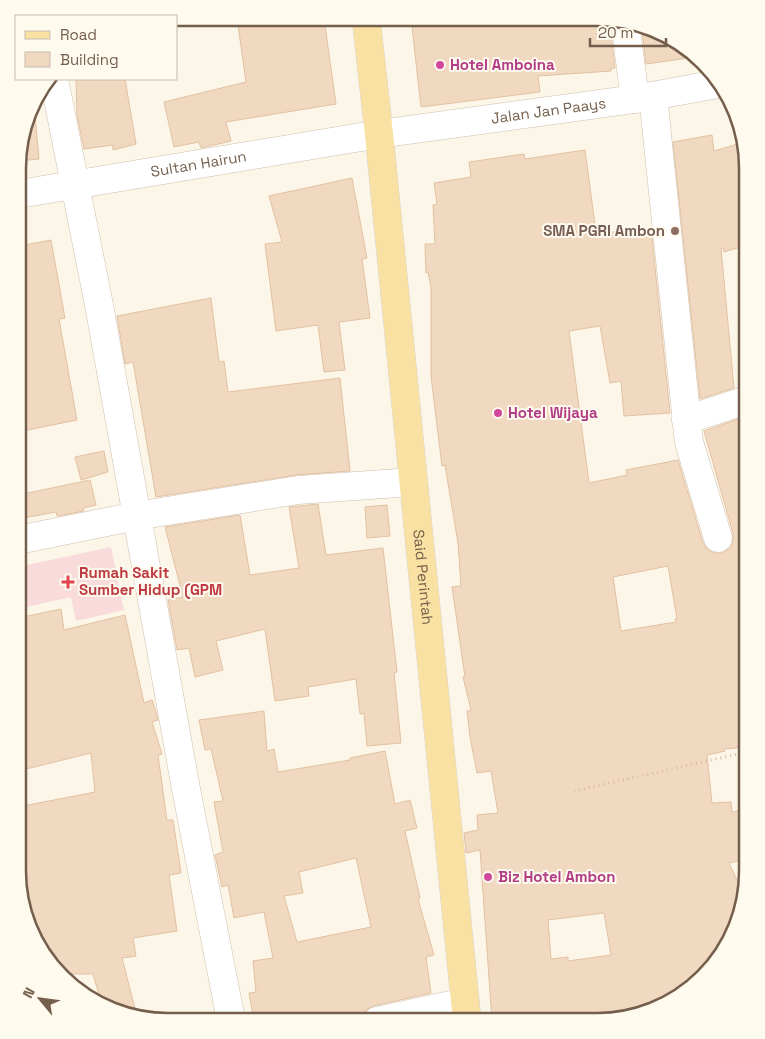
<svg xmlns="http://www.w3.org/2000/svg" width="765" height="1039" viewBox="0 0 765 1039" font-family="'Space Grotesk',sans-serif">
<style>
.medical{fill:#f9dbdc}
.building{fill:#f0d9c0;stroke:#e3c1a1;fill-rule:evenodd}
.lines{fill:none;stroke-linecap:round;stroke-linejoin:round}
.minor-casing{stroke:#cebfae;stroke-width:29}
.major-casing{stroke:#dbd5d0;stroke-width:29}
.path{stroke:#d6bca3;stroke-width:3;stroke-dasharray:1 4;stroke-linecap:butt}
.minor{stroke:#fff;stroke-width:28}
.major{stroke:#f8e1a3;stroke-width:28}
.hotel-dot{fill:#d1479c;stroke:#fefaee;stroke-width:2}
.education-dot{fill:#8d6e63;stroke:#fefaee;stroke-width:2}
.health-dot{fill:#e0444e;stroke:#fefaee;stroke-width:2}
.labels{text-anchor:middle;stroke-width:4;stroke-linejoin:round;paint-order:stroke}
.hotel-label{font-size:15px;font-weight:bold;fill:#b23c85;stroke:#fefaee;text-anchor:start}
.street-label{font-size:15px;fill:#755f4c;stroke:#fefaee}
.education-label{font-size:15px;font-weight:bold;fill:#785e54;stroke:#fefaee;text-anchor:end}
.health-label{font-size:15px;font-weight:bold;fill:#be3a42;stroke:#fefaee;text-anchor:start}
.rim{fill:none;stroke:#755f4c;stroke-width:2.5}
</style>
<rect width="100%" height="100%" fill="#fcf6e8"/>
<path class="medical" d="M111 547 124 610 76 621 71 597 18 609V567Z"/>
<path class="building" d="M237 18H324L336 104 226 122 231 141 201 148 199 142 174 147 164 102 246 82Z
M411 18 604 19 605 29 610 28 615 68 610 69 611 71 538 76 540 92 421 107Z
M642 29 688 49 695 57 646 64Z
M76 79H125L136 144 113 150V145L84 149 77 115Z
M34 104 39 159 19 161V149Z
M712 135 714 151 741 143 748 168 747 245 724 252 723 248H721L734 388 700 399 673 142Z
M585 150 596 232 604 231V233L651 228 670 413 624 416 621 381 610 383 600 326 569 331 589 483 627 475 626 470 678 460 703 543 708 550 714 553H723L730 548 733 542V533L704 431 747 416V747L724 749 725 751 707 755 712 803 731 802 732 812 747 809V847L739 849 742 860 729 863 743 893 722 955 664 1005 614 1015V1017L597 1022 492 1021 480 850 466 853 464 833 478 830 477 815 498 813 491 771 477 773 470 737 467 711 471 710 463 677H465L452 587 461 586 458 543 445 465 442 466 431 376V287L428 272 426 273 425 244H435L433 205 437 204 434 183 471 177 469 162 524 154 525 159ZM668 566 677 619H675L676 622 621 631 613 577ZM604 913 611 955 568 961V957L551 959 548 920Z
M352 178 367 258 362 259 370 318 339 322 345 370 324 372 318 325 276 331 265 244 282 242 269 196Z
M51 240 65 318 59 319 77 420 18 432 19 246Z
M211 298 219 362 224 361 228 392 340 378 350 471 296 475 156 497 133 362 125 364 117 316Z
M104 451 108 472 81 480 75 457Z
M90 480 96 505 83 508 84 511 57 516 56 512 18 519V495Z
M318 504 326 555 383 548 397 672 394 673 401 743 367 746 364 713 360 714 356 679 308 687 309 696 275 701 265 629 216 641 223 670 195 677 189 648 177 650 168 600 183 597 165 527 240 515 250 575 299 568 289 507Z
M387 505 390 536 367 538 365 507Z
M61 609 64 630 125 615 144 703 152 700 156 712 158 720 152 722 162 754 158 755 167 820H173L181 873 169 875 177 931 133 938 136 956 122 958 137 1016 101 1002 93 974H65L33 937 18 871V807L95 792 91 753 26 769 18 733V618Z
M264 711 267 751 274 749 278 772 350 760V758L385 751 395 804 410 800 417 828 405 831 420 898 418 899 434 955 426 957 431 993 373 1006 366 1010 362 1021H254L249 993 256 992 253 961 273 958 264 912 234 918 228 885 222 887 215 855 223 852 214 802 223 801 211 749 205 750 199 720ZM356 858 371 927 297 942 284 896 303 893 299 872Z"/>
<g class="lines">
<defs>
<g id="minor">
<path d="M625 22 635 99"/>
<path d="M54 79 99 305 186 789 231 1020"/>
<path d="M653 96 689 442 718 538"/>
<path id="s1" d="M19 194 379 134 635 99 718 84"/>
<path d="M686 420 747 400"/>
<path d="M18 540 136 516 298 490 413 482"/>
<path d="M377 1021 465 1002"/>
</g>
<g id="major">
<path id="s2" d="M366 18 379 134 467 1021"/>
</g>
</defs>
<use href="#minor" class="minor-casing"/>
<use href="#major" class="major-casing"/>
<path class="path" d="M574 791 747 752"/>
<use href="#minor" class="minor"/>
<use href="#major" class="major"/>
</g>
<g class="hotel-dot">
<circle cx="440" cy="65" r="5"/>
<circle cx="498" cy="413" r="5"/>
<circle cx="488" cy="877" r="5"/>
</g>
<circle class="education-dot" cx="675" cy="231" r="5"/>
<path class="health-dot" d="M65.5 574.5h5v5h5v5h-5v5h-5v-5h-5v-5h5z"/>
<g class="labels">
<g class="hotel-label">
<text x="450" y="70">Hotel Amboina</text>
<text x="508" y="418">Hotel Wijaya</text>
<text x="498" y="882">Biz Hotel Ambon</text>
</g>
<g class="street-label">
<text dy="5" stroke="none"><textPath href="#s1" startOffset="536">Jalan Jan Paays</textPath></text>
<text dy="5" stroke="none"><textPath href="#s1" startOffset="182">Sultan Hairun</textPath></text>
<text dy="5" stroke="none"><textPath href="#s2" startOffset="562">Said Perintah</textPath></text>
</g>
<g class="education-label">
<text x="665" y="236">SMA PGRI Ambon</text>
</g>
<g class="health-label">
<text x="79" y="578">Rumah Sakit<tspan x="79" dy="17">Sumber Hidup (GPM</tspan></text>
</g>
</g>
<path d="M0 0H765V1039H0ZM168 26H597A142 142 0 0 1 739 168V871A142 142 0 0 1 597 1013H168A142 142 0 0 1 26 871V168A142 142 0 0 1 168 26Z" fill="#fefaee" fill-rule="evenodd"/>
<path class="rim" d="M168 26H597A142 142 0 0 1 739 168V871A142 142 0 0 1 597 1013H168A142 142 0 0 1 26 871V168A142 142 0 0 1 168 26Z"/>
<rect x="15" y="15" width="162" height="65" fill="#fefaee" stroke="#c7bcad"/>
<rect x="25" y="31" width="25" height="8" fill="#f8e1a3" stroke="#c7bcad"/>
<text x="60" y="40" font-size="15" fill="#755f4c">Road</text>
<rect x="25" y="52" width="25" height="15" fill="#f0d9c0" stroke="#c7bcad"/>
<text x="60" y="65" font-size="15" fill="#755f4c">Building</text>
<g transform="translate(40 999) rotate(299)" stroke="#fefaee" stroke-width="4" paint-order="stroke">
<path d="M0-4L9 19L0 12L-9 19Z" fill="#755f4c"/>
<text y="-8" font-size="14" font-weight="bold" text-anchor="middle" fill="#755f4c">N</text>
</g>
<path d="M590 38v8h76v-8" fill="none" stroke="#755f4c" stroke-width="2.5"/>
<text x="598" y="38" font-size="15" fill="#755f4c" stroke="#fefaee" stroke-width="4" paint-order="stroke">20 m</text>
</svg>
